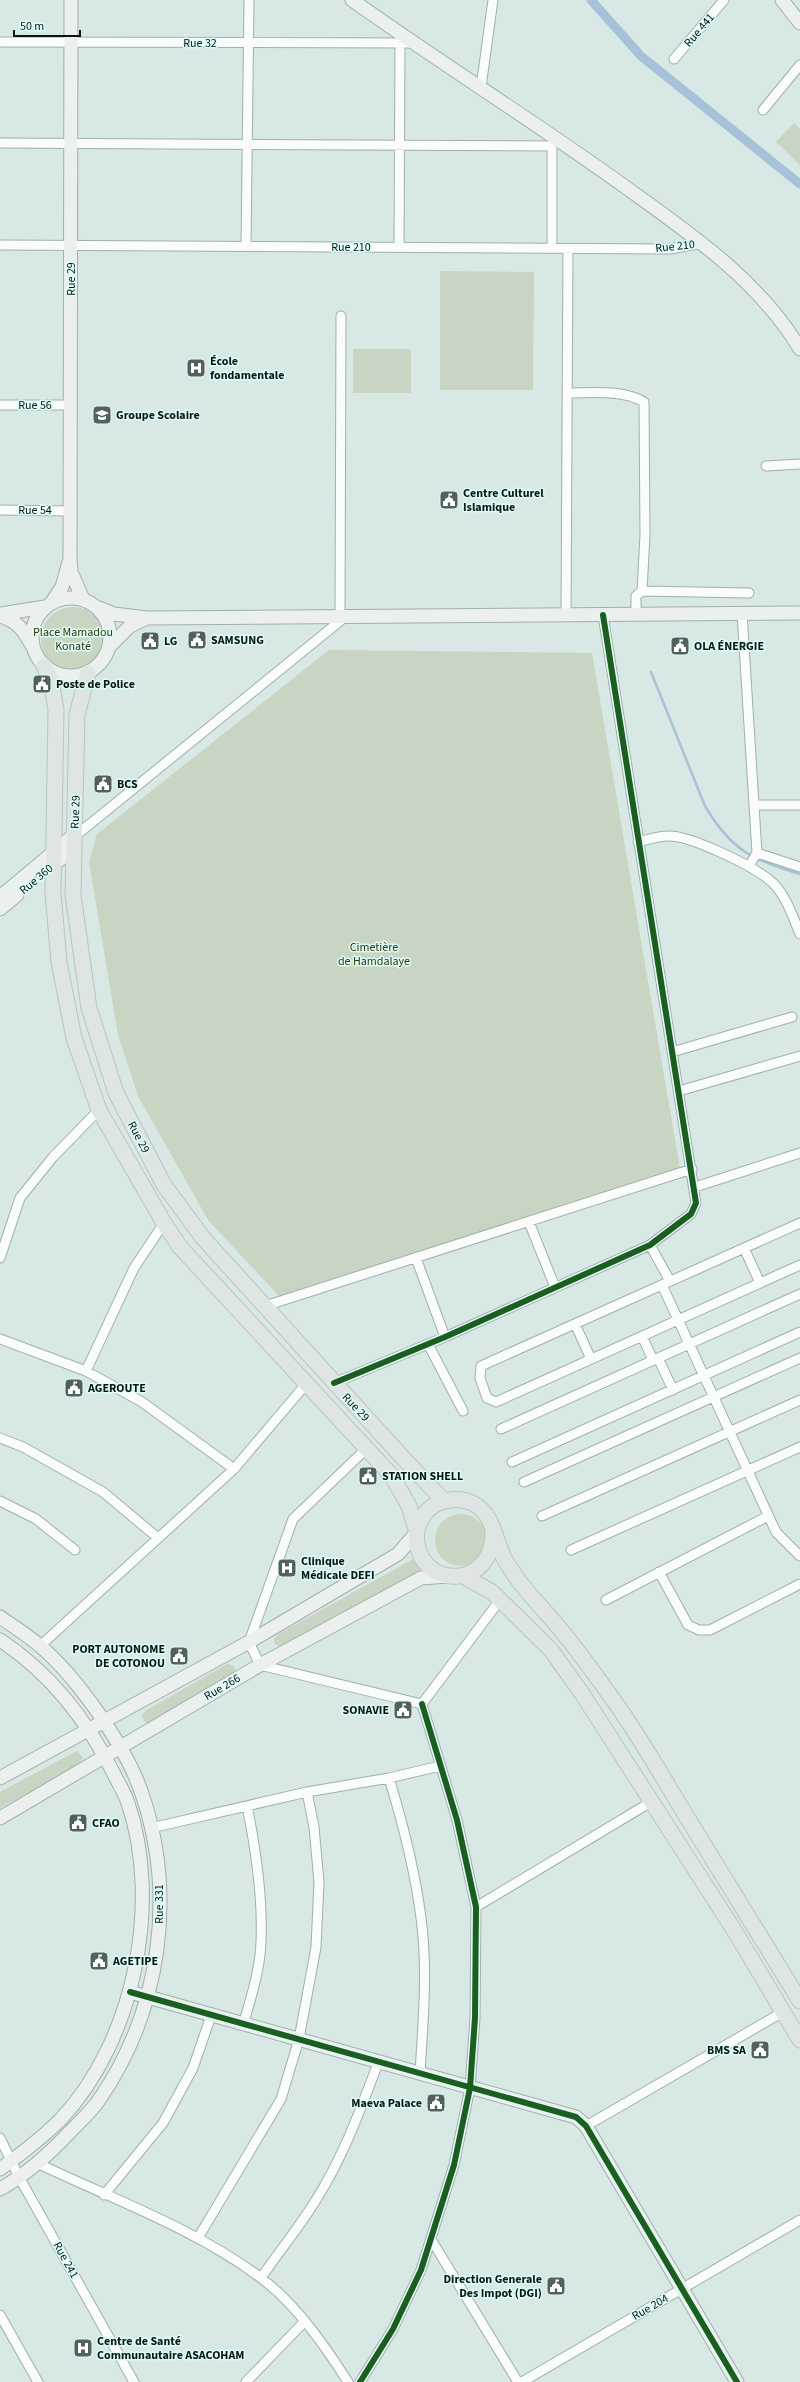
<svg xmlns="http://www.w3.org/2000/svg" width="800" height="2382" viewBox="0 0 800 2382" font-family="'Source Sans 3',sans-serif">
<style>
.green{fill:#c9d5c3}
.lines{fill:none;stroke-linecap:round;stroke-linejoin:round}
.stream{stroke:#a7c2d8;stroke-width:2.5}
.canal{stroke:#a7c2d8;stroke-width:9}
.street-casing{stroke:#a1afac;stroke-width:11}
.secondary-casing{stroke:#a1afac;stroke-width:15}
.primary-casing{stroke:#bbc4c2;stroke-width:17}
.street{stroke:#f9fcfb;stroke-width:9}
.secondary{stroke:#ebf0ee;stroke-width:13}
.primary{stroke:#dee5e2;stroke-width:15}
.cycleway-casing{stroke:#ddfcf7;stroke-width:8}
.cycleway{stroke:#1b5e20;stroke-width:6}
.labels{text-anchor:middle;stroke-width:3;stroke-linejoin:round;paint-order:stroke}
.street-label{font-size:12px;fill:#0b1715;stroke:#ddfcf7}
.poi-label{font-size:12px;font-weight:bold;fill:#0b1715;stroke:#ddfcf7;text-anchor:start}
.park-label{font-size:12px;fill:#323907;stroke:#ddfcf7}
</style>
<rect width="100%" height="100%" fill="#d7e8e5"/>
<path class="green" d="M794 123 800 129V165L776 142Z
M440 271 534 272 533 390H440Z
M353 349H411V393H353Z
M41 639a32 32 0 1 1 64 0a32 32 0 1 1-64 0Z
M329 650 592 653 680 1169 279 1296 208 1220 138 1096 118 1035 89 862 97 834Z
M435 1540a26 26 0 1 1 52 0a26 26 0 1 1-52 0Z
M417 1557 424 1570 285 1646 281 1648 275 1644 274 1639 278 1634Z
M227 1664 234 1666 236 1672 148 1724 144 1721 142 1715 145 1711Z
M77 1751 83 1758 79 1764 0 1808V1792Z"/>
<g class="lines">
<path class="stream" d="M651 672 705 806C731 850 752 860 800 874"/>
<path class="canal" d="M591 0 641 56 800 184"/>
<defs>
<path id="street" d="M0 42 413 43
M674 59 724 0
M481 87 493 0
M763 110 800 65
M0 143 552 146
M0 245 670 249 702 243
M246 246 249 0
M399 247 400 44
M552 248V146L555 142
M567 393C591 393 623 389 644 402L645 535 642 591
M0 405H70
M766 466 800 464
M0 510 70 511
M742 613 757 853 749 866
M636 614V596L642 591 749 593
M566 615 568 249
M340 617 341 316
M754 805H800
M74 837 345 617
M638 842C647 840 658 836 668 836 690 835 756 867 773 883 786 896 793 917 800 934
M757 853 800 867
M672 1052 792 1017
M679 1091 800 1056
M695 1187 800 1153
M529 1222 555 1287
M800 1223 481 1366 480 1378 487 1398 496 1402 800 1265
M650 1245 670 1281
M744 1248 760 1283
M0 1258 20 1198 53 1157 99 1110
M416 1258 445 1337
M662 1285 776 1532 800 1556
M265 1306 692 1169
M575 1324 591 1359
M642 1336 653 1360
M0 1339 86 1371 142 1402 234 1469
M428 1344 463 1411
M658 1358 673 1390
M86 1371 134 1268 164 1223
M334 1383 445 1337 650 1245 691 1214 696 1203 603 615
M501 1429 800 1294
M0 1438 23 1447 103 1492 158 1538
M366 1449 293 1519 249 1642 260 1665 422 1704
M512 1462 800 1332
M524 1482 800 1358
M0 1501 36 1519 75 1550
M542 1516 800 1400
M571 1550 800 1447
M659 1572 688 1625 699 1630H710L800 1584
M606 1600 768 1516
M40 1646 234 1469 306 1384
M422 1704 500 1600
M389 1778C403 1824 415 1870 421 1918 428 1969 423 2022 420 2073
M151 1828 307 1792 389 1778 440 1766
M476 1907 651 1802
M243 2025C251 1998 260 1970 261 1942 263 1896 256 1850 247 1806
M586 2126 783 2012
M0 2138 19 2177 134 2382
M37 2163C110 2198 196 2229 261 2278 296 2304 325 2346 348 2382
M104 2195 163 2123 193 2068 211 2016
M198 2238 281 2099 299 2039 316 1947 319 1882 314 1827 307 1792
M432 2241 518 2382
M261 2278C280 2250 302 2224 319 2195 345 2153 361 2107 379 2061
M0 2315 38 2382
M246 2382 305 2321
M360 2382 393 2329 421 2270 454 2165 470 2088 475 2018 476 1907 457 1820 422 1704
M522 2382 800 2220"/>
<path id="secondary" d="M71 0 70 558 71 572 83 599
M352 0C442 64 535 122 624 186 689 233 758 279 800 349
M782 0 800 23
M32 637a39 39 0 1 1 78 0a39 39 0 1 1-78 0Z
M52 602 62 587 69 562
M99 608 114 614 147 618 800 613
M0 614 45 607
M0 616C17 621 23 629 31 644
M111 645 130 626 145 619
M47 869 73 850
M0 897 74 835
M0 909 17 895
M0 1617C13 1626 27 1635 39 1645 76 1676 125 1745 141 1791 177 1894 161 2010 99 2100 91 2112 79 2122 69 2133 49 2154 26 2175 0 2189
M0 1640C50 1673 89 1723 116 1778 120 1786 125 1794 128 1803 162 1904 134 2041 61 2119 43 2137 21 2154 0 2169
M0 1778 249 1642 398 1554 417 1532
M0 1818 260 1665 421 1578 448 1576
M130 1992 576 2117 586 2126 737 2382"/>
<path id="primary" d="M44 666 51 680 56 710 53 893 59 962 74 1038 99 1110 164 1223 180 1247 392 1476 409 1506 417 1532
M88 673 77 715 73 895 89 1008 116 1093 164 1185 203 1238 404 1459 444 1501
M493 1529C495 1590 423 1589 417 1543 415 1532 419 1520 426 1512 438 1499 459 1496 474 1504 493 1514 495 1539 503 1556 506 1563 512 1570 516 1577 529 1595 546 1612 561 1630 579 1652 597 1677 614 1701 640 1737 662 1776 685 1814 724 1877 762 1939 800 2001
M463 1576 492 1592 551 1650 583 1695 734 1930 800 2040"/>
</defs>
<use href="#street" class="street-casing"/>
<use href="#secondary" class="secondary-casing"/>
<use href="#primary" class="primary-casing"/>
<use href="#street" class="street"/>
<use href="#secondary" class="secondary"/>
<use href="#primary" class="primary"/>
<defs>
<path id="cycleway" d="M334 1383 445 1337 650 1245 691 1214 696 1203 603 615
M130 1992 576 2117 586 2126 737 2382
M360 2382 393 2329 421 2270 454 2165 470 2088 475 2018 476 1907 457 1820 422 1704"/>
</defs>
<use href="#cycleway" class="cycleway-casing"/>
<use href="#cycleway" class="cycleway"/>
</g>
<defs>
<symbol id="hospital-square" viewBox="-11 -11 22 22"><rect x="-9" y="-9" width="18" height="18" rx="4" fill="#52605e" stroke="#ddfcf7"/><path d="M-5-5h3v3.5h4V-5h3V5h-3V1.5h-4V5h-3Z" fill="#fff"/></symbol>
<symbol id="school-square" viewBox="-11 -11 22 22"><rect x="-9" y="-9" width="18" height="18" rx="4" fill="#52605e" stroke="#ddfcf7"/><path d="M0-5L7-2L0 1L-7-2ZM-4 1L0 2.5L4 1V4Q0 6-4 4Z" fill="#fff"/></symbol>
<symbol id="civic-square" viewBox="-11 -11 22 22"><rect x="-9" y="-9" width="18" height="18" rx="4" fill="#52605e" stroke="#ddfcf7"/><path d="M-.6-6.5H3V-4.5H.6V-3L4-1V1h2V6H-6V1h2V-1L-.6-3ZM-1.2 2.5V6h2.4V2.5Z" fill="#fff"/></symbol>
</defs>
<g fill-rule="evenodd">
<use href="#hospital-square" x="185" y="357" width="22" height="22"/>
<use href="#school-square" x="91" y="404" width="22" height="22"/>
<use href="#civic-square" x="438" y="489" width="22" height="22"/>
<use href="#civic-square" x="186" y="629" width="22" height="22"/>
<use href="#civic-square" x="139" y="630" width="22" height="22"/>
<use href="#civic-square" x="669" y="635" width="22" height="22"/>
<use href="#civic-square" x="31" y="673" width="22" height="22"/>
<use href="#civic-square" x="92" y="773" width="22" height="22"/>
<use href="#civic-square" x="63" y="1377" width="22" height="22"/>
<use href="#civic-square" x="357" y="1465" width="22" height="22"/>
<use href="#hospital-square" x="276" y="1557" width="22" height="22"/>
<use href="#civic-square" x="168" y="1645" width="22" height="22"/>
<use href="#civic-square" x="392" y="1699" width="22" height="22"/>
<use href="#civic-square" x="67" y="1812" width="22" height="22"/>
<use href="#civic-square" x="88" y="1950" width="22" height="22"/>
<use href="#civic-square" x="749" y="2039" width="22" height="22"/>
<use href="#civic-square" x="425" y="2092" width="22" height="22"/>
<use href="#civic-square" x="545" y="2275" width="22" height="22"/>
<use href="#hospital-square" x="72" y="2337" width="22" height="22"/>
</g>
<g class="labels">
<g class="street-label">
<text transform="translate(699 30) rotate(-50)" y="4">Rue 441</text>
<text x="200" y="47">Rue 32</text>
<text transform="translate(675 246) rotate(-6)" y="4">Rue 210</text>
<text x="351" y="251">Rue 210</text>
<text transform="translate(71 279) rotate(-90)" y="4">Rue 29</text>
<text x="35" y="409">Rue 56</text>
<text x="35" y="514">Rue 54</text>
<text transform="translate(75 812) rotate(-88)" y="4">Rue 29</text>
<text transform="translate(36 879) rotate(-40)" y="4">Rue 360</text>
<text transform="translate(139 1137) rotate(62)" y="4">Rue 29</text>
<text transform="translate(356 1407) rotate(47)" y="4">Rue 29</text>
<text transform="translate(222 1687) rotate(-31)" y="4">Rue 266</text>
<text transform="translate(159 1904) rotate(-90)" y="4">Rue 331</text>
<text transform="translate(66 2260) rotate(61)" y="4">Rue 241</text>
<text transform="translate(650 2307) rotate(-30)" y="4">Rue 204</text>
</g>
<g class="poi-label">
<text x="210" y="365">École<tspan x="210" dy="14">fondamentale</tspan></text>
<text x="116" y="419">Groupe Scolaire</text>
<text x="463" y="497">Centre Culturel<tspan x="463" dy="14">Islamique</tspan></text>
<text x="211" y="644">SAMSUNG</text>
<text x="164" y="645">LG</text>
<text x="694" y="650">OLA ÉNERGIE</text>
<text x="56" y="688">Poste de Police</text>
<text x="117" y="788">BCS</text>
<text x="88" y="1392">AGEROUTE</text>
<text x="382" y="1480">STATION SHELL</text>
<text x="301" y="1565">Clinique<tspan x="301" dy="14">Médicale DEFI</tspan></text>
<text x="165" y="1653" text-anchor="end">PORT AUTONOME<tspan x="165" dy="14">DE COTONOU</tspan></text>
<text x="389" y="1714" text-anchor="end">SONAVIE</text>
<text x="92" y="1827">CFAO</text>
<text x="113" y="1965">AGETIPE</text>
<text x="746" y="2054" text-anchor="end">BMS SA</text>
<text x="422" y="2107" text-anchor="end">Maeva Palace</text>
<text x="542" y="2283" text-anchor="end">Direction Generale<tspan x="542" dy="14">Des Impot (DGI)</tspan></text>
<text x="97" y="2345">Centre de Santé<tspan x="97" dy="14">Communautaire ASACOHAM</tspan></text>
</g>
<g class="park-label">
<text x="73" y="636">Place Mamadou<tspan x="73" dy="14">Konaté</tspan></text>
<text x="374" y="951">Cimetière<tspan x="374" dy="14">de Hamdalaye</tspan></text>
</g>
</g>
<path d="M14 30v6h66v-6" fill="none" stroke="#0b1715" stroke-width="2"/>
<text x="20" y="30" font-size="12" fill="#0b1715" stroke="#ddfcf7" stroke-width="3" paint-order="stroke">50 m</text>
</svg>
